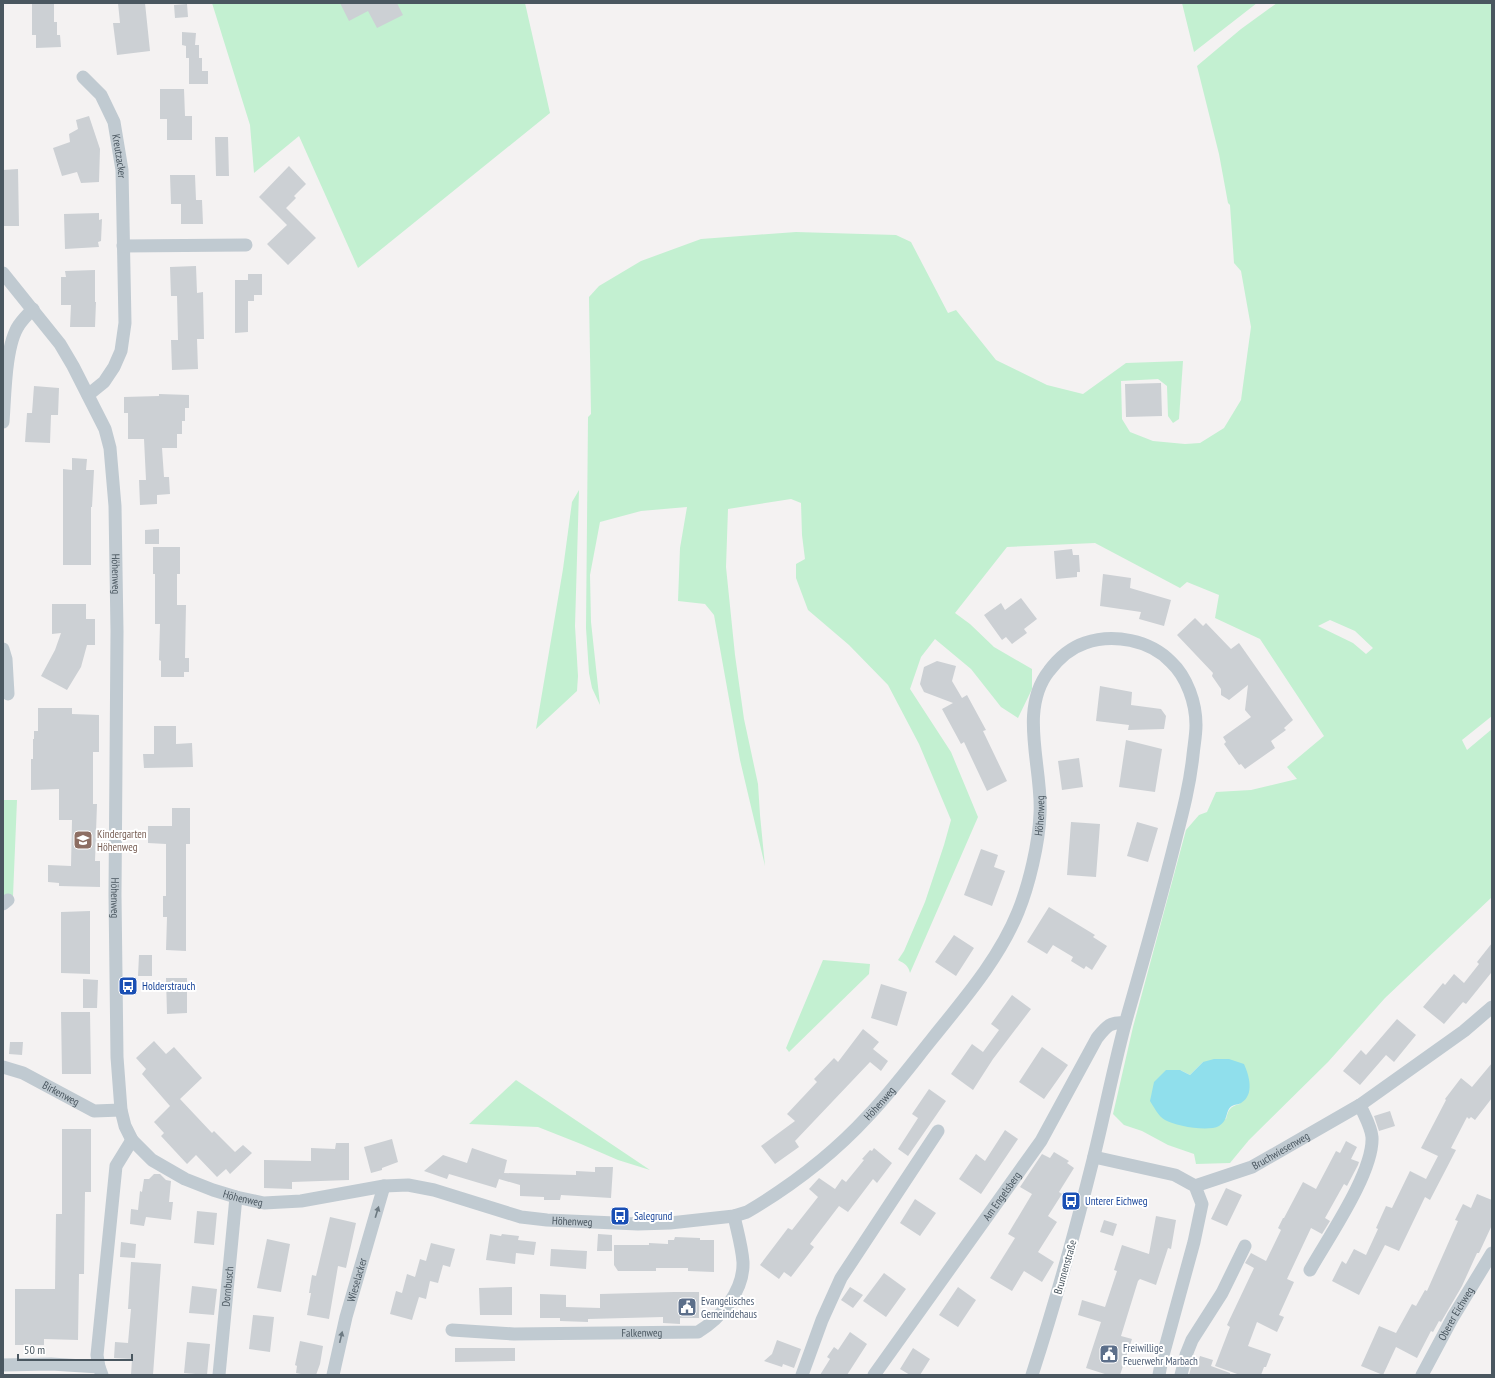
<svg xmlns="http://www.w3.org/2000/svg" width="1495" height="1378" viewBox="0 0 1495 1378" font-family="'PT Sans Narrow',sans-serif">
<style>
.green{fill:#c3f0d1;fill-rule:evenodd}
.water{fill:#90dfec}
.building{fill:#ccd0d4}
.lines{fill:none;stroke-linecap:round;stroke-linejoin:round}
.street{stroke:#c0cad1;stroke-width:13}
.oneway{fill:#6d7a82}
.labels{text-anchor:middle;stroke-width:4;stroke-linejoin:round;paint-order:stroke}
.street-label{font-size:11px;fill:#4a5760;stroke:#fff}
.education-label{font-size:11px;fill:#785e54;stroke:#fff;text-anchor:start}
.transit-label{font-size:11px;fill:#164399;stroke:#fff;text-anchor:start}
.service-label{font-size:11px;fill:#4e5e75;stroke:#fff;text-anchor:start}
</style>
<rect width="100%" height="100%" fill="#f4f2f2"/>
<path class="green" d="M212 3H525L550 113 358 268 299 136 254 173 250 125Z
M1182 3H1257L1194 52Z
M1277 3H1492V716L1462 740 1467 750 1492 729V897L1385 998 1328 1062 1249 1140 1230 1163 1196 1164 1194 1154 1168 1145 1142 1131 1124 1125 1113 1114 1133 1027 1186 830 1199 815 1207 812 1216 792 1251 790 1297 779 1287 767 1324 736 1260 639 1215 618 1219 595 1187 582 1180 588 1095 543 1007 547 955 613 970 624 994 647 1032 669V689L1018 718 1001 707 971 669 935 639 921 657 910 689 951 752 978 817 910 973C908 965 905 964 898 960L904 951 925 902 944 845 951 820 919 744 888 685 849 645 808 610 796 578V564L805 559 802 535 801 503 791 499 728 509 726 567 735 655 744 719 758 784 760 815 765 866 740 760 714 615 705 604 678 601 680 548 687 507 641 511 600 522 590 575 591 622 600 705 592 688 589 673 586 628 588 417 591 414 589 297 599 286 641 261 701 239 796 232 896 235 911 242 948 313 956 310 996 360 1047 385 1083 394 1126 363 1183 361 1179 419 1173 423 1168 416 1167 386 1158 379 1121 381 1122 419 1130 432 1153 441 1185 444 1200 443 1224 428 1241 400 1251 327 1241 271 1234 263 1230 205 1228 203 1219 154 1197 66 1241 29ZM1330 620 1355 631 1373 648 1366 654 1353 643 1318 626ZM1203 1062 1240 1104C1230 1106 1228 1110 1226 1119L1180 1070 1190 1075Z
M579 490 575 626 578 676 577 691 536 729 563 569 572 502Z
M3 800H17L13 896 3 900Z
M823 960 870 964 869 974 789 1052 786 1048Z
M516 1080 650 1170 618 1160 581 1144 538 1127 469 1124Z"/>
<path class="water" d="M1214 1059H1229L1244 1064C1249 1075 1255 1095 1241 1103 1238 1105 1235 1104 1232 1106 1225 1110 1229 1120 1219 1126 1208 1132 1175 1126 1165 1120 1158 1116 1154 1107 1150 1101L1154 1082 1166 1070H1180L1190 1075 1203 1062Z"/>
<path class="building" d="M32 3H54V22H57V35H60L61 47 36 48V35H32Z
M118 3H145L150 51 117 55 113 23H120Z
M340 3H397L403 15 377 28 368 11 349 21Z
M187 4 188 17 175 18 174 5Z
M182 32 196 33 195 45H199V58H202V71H208V84H189V58H186V46L182 45Z
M160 89H184L185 116H192V140H167V119H160Z
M89 116 100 149 99 182 81 183 77 172 62 176 53 148 70 142 69 134 78 129 76 120Z
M215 137H228L229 176H216Z
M289 166 306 184 294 196 296 198 286 208 316 238 288 265 267 244 287 225 259 197Z
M18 169 19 226H3V170Z
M170 175H195L196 200H202L203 224H181V204H171Z
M99 213V220L102 219 101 241 98 242 99 247 65 249 64 214Z
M196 266 197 293 203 292 204 339H197L198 369 172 370 171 340H178L177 296H171L170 267Z
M95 270V302H96L95 327H70L71 305H61V277H66L65 271Z
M248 274H262V295H254V301H248V332L235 333V280H248Z
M1161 383 1162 416 1126 417 1125 384Z
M34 386 59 388 58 415H51L50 443 25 442 27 413H32Z
M159 394 189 395V408H185V421H182V434H177V448H162L164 477H169L170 494 157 495V504L140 505 139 480H146L144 439H128V413H124V397L159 396Z
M72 458 87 459 86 470H94L92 507H91V565H63V469L72 470Z
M159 529V544H145V530Z
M153 547H180V574H177V605H186L185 658H189V672H184V677H161V661L159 660 160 624H155V574H153Z
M1072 549 1073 555H1079L1080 572H1077V577L1056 579 1054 551Z
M1103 574 1131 578 1130 588 1171 600 1164 626 1139 619 1141 612 1100 606Z
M1021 598 1037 619 1024 629 1027 633 1012 644 1006 637 1002 640 984 615 1001 603 1005 610Z
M52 604H86V619H95V645H87L81 667 67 690 41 676 55 650 61 633 52 634Z
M1195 618 1203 626 1206 623 1231 649 1239 643 1293 720 1284 728 1286 730 1271 741 1275 748 1245 769 1241 764 1239 765 1224 744 1226 742 1223 737 1251 717 1245 710 1248 685 1229 700 1221 695V689L1212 676 1213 673 1177 635Z
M937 661 956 666 952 681 962 698 967 695 986 730 983 731 1007 781 987 791 964 742 961 744 942 709 953 703 924 692 920 684 924 667Z
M1100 686 1132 692 1131 705 1161 709 1166 716 1164 729 1128 730 1129 725 1096 721Z
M38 708H72V714L99 715V752H93V804H97L95 861H100V887L59 886V883L48 882V865L71 866 72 820H59V789L31 790V759H33V739H34V731H38Z
M154 726H176V744L192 743 193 767 144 768 143 754H154Z
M1126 740 1162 749 1155 792 1119 787Z
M1079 758 1083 787 1062 790 1058 761Z
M172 808H190V844H186V951L166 950 167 917H163V896H166V844L148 843V826H172Z
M1071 822 1100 824 1096 877 1067 875Z
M1137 822 1158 828 1148 862 1127 856Z
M981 849 998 855 994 867 1005 871 992 906 964 895Z
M1049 907 1095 935 1093 937 1107 946 1092 970 1086 966 1084 969 1071 961 1073 957 1053 945 1047 954 1027 942Z
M90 911V974L61 973V912Z
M954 935 974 948 956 976 935 962Z
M1492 943V974L1491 973 1466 1004 1463 1002 1444 1024 1423 1007 1443 983 1445 985 1454 974 1464 983 1479 964 1477 962Z
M139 955H152V976H138Z
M166 978H187V1013L167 1014Z
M83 979 98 980 97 1008H83Z
M881 984 907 992 897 1026 871 1018Z
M1012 995 1031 1009 993 1059 973 1090 951 1074 972 1044 983 1052 999 1030 991 1024Z
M61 1012H90L91 1074H62Z
M1397 1019 1416 1035 1394 1062 1386 1055 1360 1085 1343 1071 1361 1050 1366 1055Z
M863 1029 879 1042 873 1049 888 1061 881 1071 870 1062 795 1141 799 1147 775 1164 761 1146 795 1121 787 1114 817 1082 814 1079 834 1058 838 1062Z
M154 1041 166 1054 174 1047 202 1078 180 1099 212 1133 214 1131 235 1152 243 1145 252 1153 230 1174 226 1169 217 1177 196 1155 187 1164 161 1136 164 1133 154 1122 170 1106 142 1074 146 1069 136 1058Z
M10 1042H23L22 1055 9 1054Z
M1042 1047 1068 1065 1044 1099 1019 1082Z
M1492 1063V1098L1475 1120 1471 1117 1469 1119 1467 1117 1451 1148 1456 1150 1430 1200 1425 1197 1399 1251 1385 1245 1359 1295 1332 1281 1342 1261 1346 1264 1354 1249 1366 1255 1378 1229 1376 1228 1386 1206 1392 1208 1410 1171 1426 1179 1438 1156 1421 1148 1446 1100 1445 1099 1461 1078 1472 1087Z
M929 1089 946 1101 908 1156 898 1149 918 1118 912 1114Z
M1390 1111 1395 1126 1379 1131 1374 1116Z
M62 1129H91V1192H85L84 1274H79L78 1340 44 1339V1345H15V1289H55L56 1214H62Z
M1005 1130 1018 1139 981 1194 959 1179 976 1154 985 1161Z
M392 1139 398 1162 382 1168V1170L371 1173 364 1147Z
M1346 1141 1357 1147 1351 1159 1359 1162 1358 1165 1347 1186 1344 1184 1325 1218 1330 1221 1322 1234 1311 1228 1287 1279 1294 1282 1279 1315 1284 1317 1277 1332 1257 1322 1248 1346 1271 1354 1266 1367H1264L1261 1375H1240L1215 1366 1230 1327 1227 1325 1254 1268 1245 1263 1251 1253 1266 1261 1281 1230 1278 1228 1283 1218H1284L1303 1182 1316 1189 1336 1151 1340 1153Z
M336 1143H349V1180L292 1182V1189L264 1188V1160L311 1161V1148L335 1149Z
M472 1148 507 1160 504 1173 576 1175V1171L595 1172V1167H613L611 1198 561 1195 560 1200H544V1197L520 1196V1185L499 1179 496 1188 449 1174 447 1179 424 1171 443 1155 467 1163Z
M874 1148 892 1163 877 1183 873 1179 848 1212 839 1206 810 1244 814 1247 791 1277 784 1272 779 1279 760 1265 788 1228 792 1230 818 1197 809 1189 819 1178 835 1189 842 1179 846 1182 864 1160 862 1159 870 1150 872 1151Z
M1054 1152 1069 1161 1067 1163 1074 1168 1059 1192 1062 1194 1048 1216 1057 1222 1038 1252 1054 1262 1042 1282 1024 1271 1012 1291 990 1278 1015 1238 1008 1234 1032 1194 1020 1187 1042 1154 1050 1158Z
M154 1174H160L166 1180 171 1181 169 1202H173L171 1220 146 1217 144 1226 130 1224 131 1209 138 1210 140 1191 142 1192 144 1179H149Z
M1226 1188 1242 1195 1227 1226 1211 1219Z
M1477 1194 1492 1200V1225L1479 1253H1477L1462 1286 1441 1322 1439 1321 1433 1332 1431 1331 1417 1358 1396 1347 1383 1375 1361 1366 1379 1326 1396 1333 1412 1304 1416 1306 1425 1290 1427 1291 1458 1221 1455 1220 1463 1204 1471 1208Z
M915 1199 936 1213 920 1236 900 1223Z
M197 1211 217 1213 214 1245 194 1243Z
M1156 1216 1176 1220 1171 1249 1168 1248 1156 1285 1140 1279 1138 1281 1121 1336 1132 1339 1120 1375H1108L1086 1368 1101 1322 1078 1315 1082 1300 1105 1307 1117 1271 1114 1270 1122 1245 1149 1254Z
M330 1217 356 1223 346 1268 338 1266 329 1319 307 1315 311 1293H309L312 1275 316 1276Z
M1104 1220 1117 1224 1113 1236 1100 1232Z
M490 1234 501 1236 502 1234 519 1236 518 1240 536 1242 534 1255 516 1253 515 1264 486 1260Z
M598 1234 612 1235V1251H597Z
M675 1237 700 1238V1240H714V1272L688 1271V1268H656V1271H618L614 1265V1245H649V1243L668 1244V1240H674Z
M267 1239 290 1244 281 1292 257 1288Z
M121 1242 136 1244 135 1258 120 1257Z
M431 1243 455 1249 450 1267 443 1265 438 1283 430 1281 426 1299 419 1297 412 1320 390 1314 396 1291 402 1293 407 1274 415 1277 420 1259 426 1261Z
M551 1249 587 1251 586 1269 550 1266Z
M131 1262 161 1264 153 1375H131L132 1359 114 1358 115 1342 128 1343 131 1309H128Z
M884 1273 906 1289 886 1317 863 1301Z
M192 1286 217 1289 214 1315 189 1313Z
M512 1287V1315H480L479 1288Z
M850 1287 863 1295 853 1308 841 1300Z
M958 1287 976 1300 958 1327 939 1315Z
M674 1292H699V1318H680V1324L663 1323V1317L588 1319V1322L560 1321V1318H540V1294L566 1295V1307L600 1308V1294Z
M253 1315 274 1317 270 1352 249 1349Z
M850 1332 867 1344 847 1375H820L830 1359 827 1357 834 1347 838 1350Z
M777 1340 801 1349 794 1368 783 1364 782 1367 764 1361 772 1354Z
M300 1341 323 1346 320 1364 316 1375H306L296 1373 297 1366 295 1365Z
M187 1342 210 1344 207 1375 184 1373Z
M455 1348H515V1361L455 1362Z
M913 1348 930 1359 920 1375H910L900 1369Z
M1200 1356 1213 1360 1211 1366 1230 1373V1375H1189L1193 1360 1198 1362Z"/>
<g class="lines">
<g class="street">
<path id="s1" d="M83 77 101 95 114 122 122 170 125 323 121 351 114 367 104 382 88 395"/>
<path d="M123 246 246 245"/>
<path id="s2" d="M3 273 60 344 73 366 105 429 110 448 115 506 117 631 115 895 117 1057 121 1110 125 1126 132 1140 152 1160 185 1179 213 1190 236 1197 264 1203 301 1201 384 1186 408 1185 434 1190 521 1217 547 1220 638 1224 670 1223 734 1216 747 1212C791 1186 834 1153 868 1116 891 1092 911 1065 932 1039 964 999 999 959 1018 912 1029 885 1039 843 1040 814 1043 769 1018 710 1049 671 1058 659 1070 648 1085 643 1113 633 1150 640 1171 662 1187 677 1196 703 1196 725 1196 735 1194 745 1193 755 1190 784 1183 811 1176 838 1161 898 1144 958 1127 1017 1114 1064 1105 1112 1093 1160 1075 1232 1055 1304 1032 1375"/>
<path d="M3 422C5 397 5 345 19 325 23 319 28 314 33 309"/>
<path d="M3 649 6 659 8 694"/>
<path d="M3 904 8 900"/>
<path id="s3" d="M3 1067 23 1073 94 1111 121 1110"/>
<path d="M1094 1157 1175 1175 1195 1186 1202 1204 1194 1242 1162 1359 1159 1375"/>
<path id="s4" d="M1195 1186 1252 1167 1360 1105 1464 1031 1492 1007"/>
<path d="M1310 1270C1328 1238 1374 1172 1372 1137 1371 1126 1364 1115 1360 1105"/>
<path id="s5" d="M452 1330 514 1334 698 1332C721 1318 744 1291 743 1262 742 1247 737 1230 734 1216"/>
<path d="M3 1365 51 1364 99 1367"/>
<path d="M102 1375 99 1367 97 1355 116 1166 132 1140"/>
<path id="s6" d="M219 1375 236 1197"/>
<path id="s7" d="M333 1375 346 1317 384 1186"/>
<path d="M802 1375 822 1320 841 1278 938 1131"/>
<path id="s8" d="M874 1375 1041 1141 1097 1038C1106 1027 1110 1021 1125 1023"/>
<path d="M1181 1375 1186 1355 1192 1340 1222 1293 1245 1246"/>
<path id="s9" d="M1422 1375 1453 1317 1492 1253"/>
</g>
</g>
<defs><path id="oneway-solid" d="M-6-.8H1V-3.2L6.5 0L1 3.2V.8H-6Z"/></defs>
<g class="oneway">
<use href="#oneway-solid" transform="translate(377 1212) rotate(-73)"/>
<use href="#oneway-solid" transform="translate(341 1337) rotate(-77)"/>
</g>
<defs>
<symbol id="school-square" viewBox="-11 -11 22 22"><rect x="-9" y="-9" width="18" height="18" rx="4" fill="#8d6e63" stroke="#fff"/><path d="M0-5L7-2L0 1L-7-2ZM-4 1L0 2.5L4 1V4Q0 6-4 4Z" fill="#fff"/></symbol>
<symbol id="bus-square" viewBox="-11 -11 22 22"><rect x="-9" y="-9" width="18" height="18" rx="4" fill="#1a4fb4" stroke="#fff"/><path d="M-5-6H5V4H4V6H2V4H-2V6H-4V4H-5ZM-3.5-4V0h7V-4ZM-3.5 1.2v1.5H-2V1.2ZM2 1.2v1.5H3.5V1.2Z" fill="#fff"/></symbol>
<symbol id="civic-square" viewBox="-11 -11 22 22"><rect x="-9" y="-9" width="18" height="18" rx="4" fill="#5c6f8a" stroke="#fff"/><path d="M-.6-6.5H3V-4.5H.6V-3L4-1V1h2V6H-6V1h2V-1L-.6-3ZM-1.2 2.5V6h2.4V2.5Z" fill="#fff"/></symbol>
</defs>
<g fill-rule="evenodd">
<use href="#school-square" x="72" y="829" width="22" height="22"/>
<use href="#bus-square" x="117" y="975" width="22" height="22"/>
<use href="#bus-square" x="1060" y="1190" width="22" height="22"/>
<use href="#bus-square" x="609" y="1205" width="22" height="22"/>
<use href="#civic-square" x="676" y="1296" width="22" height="22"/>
<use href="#civic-square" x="1098" y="1343" width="22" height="22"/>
</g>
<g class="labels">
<g class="street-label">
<text dy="4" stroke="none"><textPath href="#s1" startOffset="90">Kreutzacker</textPath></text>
<text dy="4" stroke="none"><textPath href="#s2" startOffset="333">Höhenweg</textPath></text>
<text dy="4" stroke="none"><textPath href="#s2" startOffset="2049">Höhenweg</textPath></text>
<text dy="4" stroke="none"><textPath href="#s2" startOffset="657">Höhenweg</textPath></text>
<text dy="4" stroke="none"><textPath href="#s3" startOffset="64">Birkenweg</textPath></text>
<text dy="4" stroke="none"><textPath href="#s2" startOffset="1713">Höhenweg</textPath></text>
<text dy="4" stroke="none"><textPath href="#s4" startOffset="93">Bruchwiesenweg</textPath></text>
<text dy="4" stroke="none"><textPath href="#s8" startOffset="220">Am Engelsberg</textPath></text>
<text dy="4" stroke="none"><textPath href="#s2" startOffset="1029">Höhenweg</textPath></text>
<text dy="4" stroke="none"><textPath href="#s2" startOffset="1365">Höhenweg</textPath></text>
<text transform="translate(1065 1267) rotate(-74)" y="4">Brunnenstraße</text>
<text dy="4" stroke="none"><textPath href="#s7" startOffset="98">Wieselacker</textPath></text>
<text dy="4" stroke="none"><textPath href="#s6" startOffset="89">Dornbusch</textPath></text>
<text dy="4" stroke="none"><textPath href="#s9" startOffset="70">Oberer Eichweg</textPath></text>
<text dy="4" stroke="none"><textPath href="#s5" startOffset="190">Falkenweg</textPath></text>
</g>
<g class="education-label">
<text x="97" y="838">Kindergarten<tspan x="97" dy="13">Höhenweg</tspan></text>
</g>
<g class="transit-label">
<text x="142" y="990">Holderstrauch</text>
<text x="1085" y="1205">Unterer Eichweg</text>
<text x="634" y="1220">Salegrund</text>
</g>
<g class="service-label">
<text x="701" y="1305">Evangelisches<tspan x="701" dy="13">Gemeindehaus</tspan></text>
<text x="1123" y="1352">Freiwillige<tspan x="1123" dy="13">Feuerwehr Marbach</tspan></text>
</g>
</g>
<rect width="1495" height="1378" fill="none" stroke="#4a5760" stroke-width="8"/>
<path d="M18 1354v6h114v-6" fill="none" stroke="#4a5760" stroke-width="2"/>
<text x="24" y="1354" font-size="12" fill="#4a5760" stroke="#ffffff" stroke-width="3" paint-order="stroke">50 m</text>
</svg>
